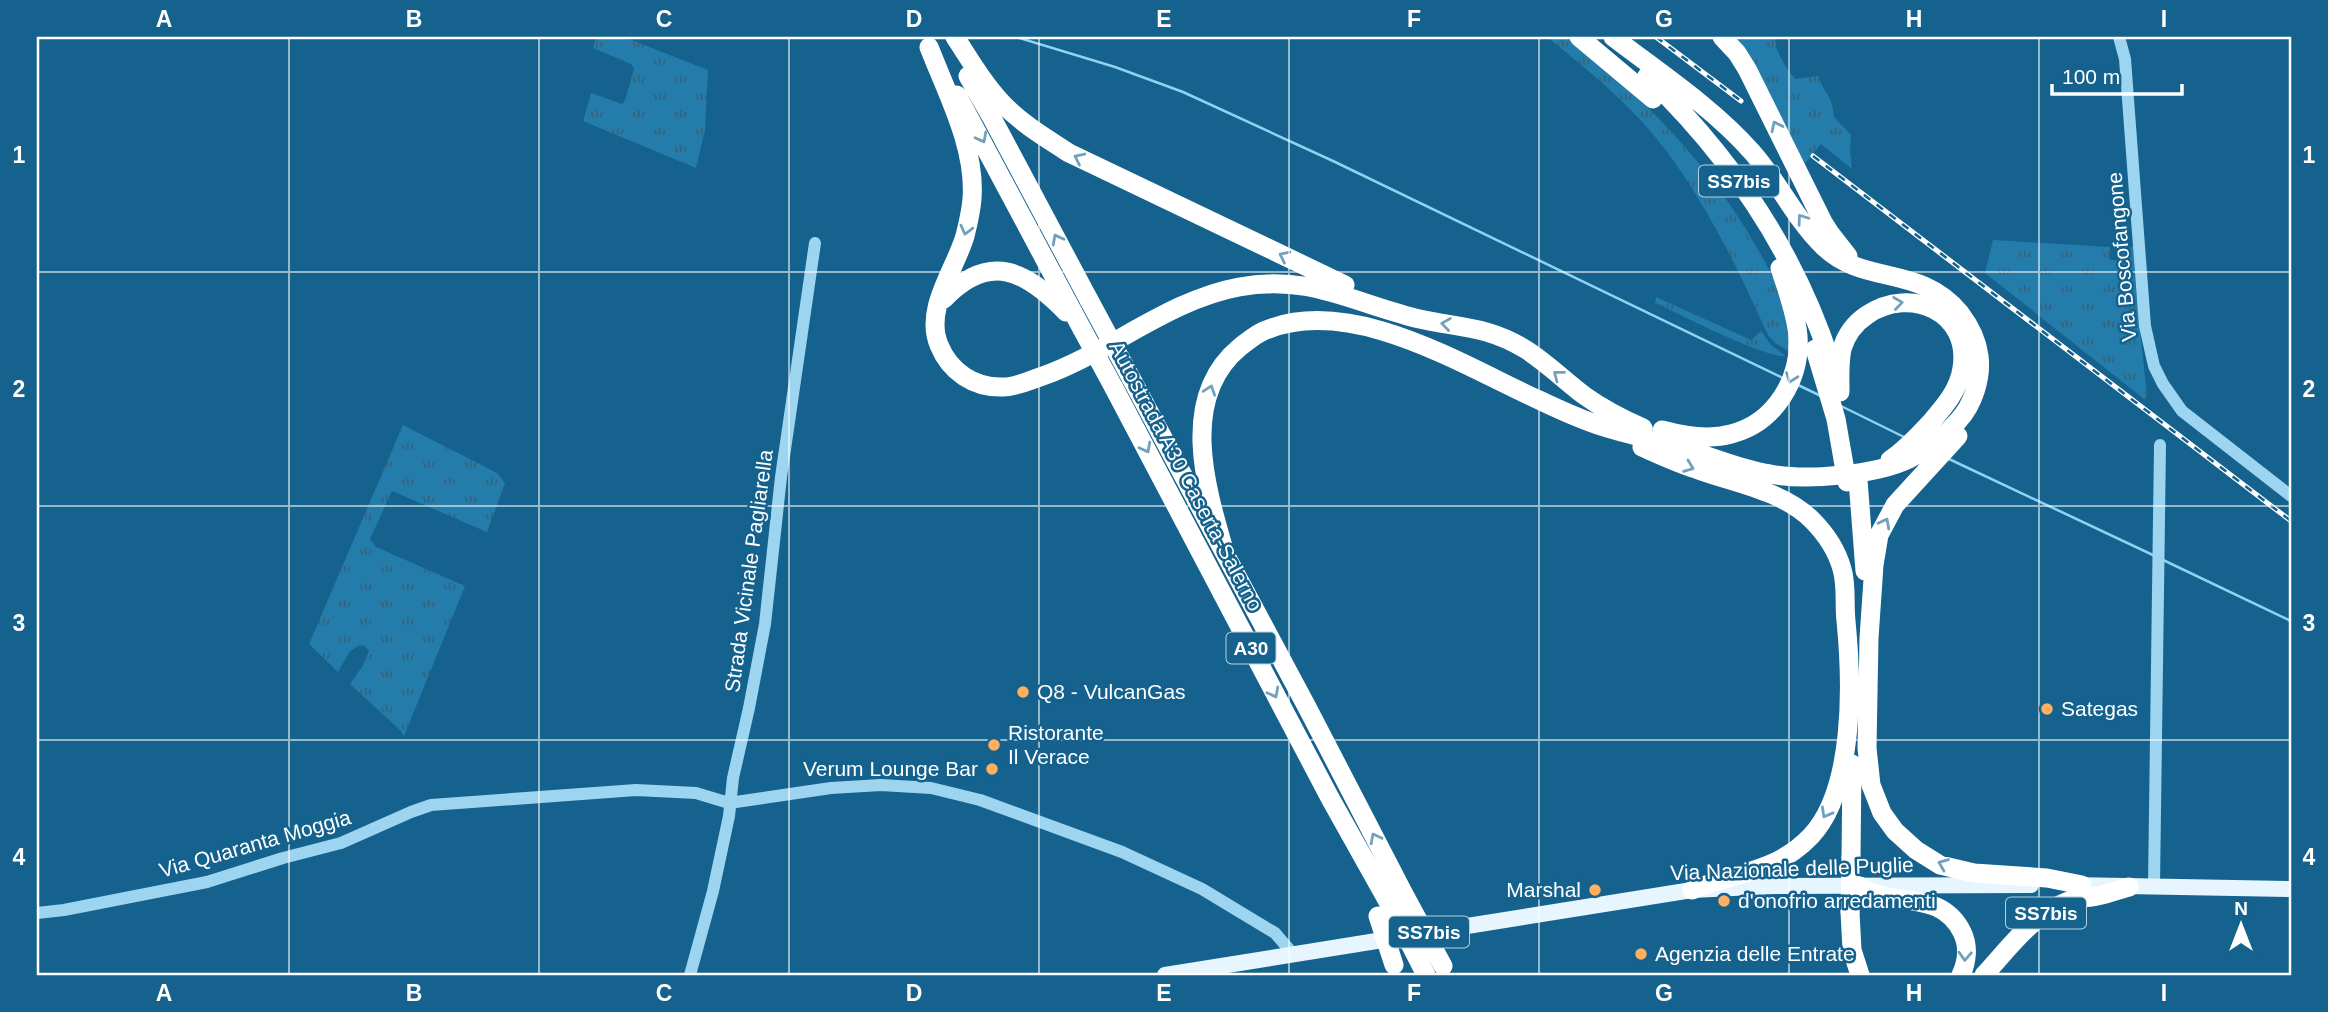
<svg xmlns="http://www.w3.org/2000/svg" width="2328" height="1012" viewBox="0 0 2328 1012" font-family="Helvetica,sans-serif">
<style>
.grass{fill:url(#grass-tufts)}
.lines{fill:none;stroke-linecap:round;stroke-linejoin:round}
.stream{stroke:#8fd2f3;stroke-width:2.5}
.minor{stroke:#9dd4f0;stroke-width:12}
.major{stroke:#e7f5ff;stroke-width:16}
.highway{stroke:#fff;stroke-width:19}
.rail-casing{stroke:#fff;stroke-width:5}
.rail{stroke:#14628d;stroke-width:2.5;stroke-dasharray:8;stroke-linecap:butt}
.highway-bridge{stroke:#fff;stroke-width:19}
.oneway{stroke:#72a1bb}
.grid{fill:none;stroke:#fff;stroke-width:2;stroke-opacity:0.55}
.poi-dot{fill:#ffaf5d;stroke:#14628d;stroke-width:2.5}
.labels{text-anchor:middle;stroke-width:5;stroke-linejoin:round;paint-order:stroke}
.shield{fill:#14628d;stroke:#b8d0dd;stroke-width:2}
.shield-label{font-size:19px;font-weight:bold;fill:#fff}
.street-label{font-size:21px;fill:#fff;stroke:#14628d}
.poi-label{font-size:21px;fill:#fff;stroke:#14628d;text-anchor:start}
.neatline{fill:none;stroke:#fff;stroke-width:2.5}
.grid-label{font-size:23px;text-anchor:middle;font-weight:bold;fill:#fff}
</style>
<defs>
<pattern id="grass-tufts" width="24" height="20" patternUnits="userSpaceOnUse" patternTransform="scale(1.75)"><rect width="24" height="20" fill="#237caa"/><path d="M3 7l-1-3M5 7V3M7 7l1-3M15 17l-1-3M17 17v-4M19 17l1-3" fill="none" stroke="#38647b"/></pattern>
</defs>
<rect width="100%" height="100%" fill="#14628d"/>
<path class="grass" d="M596 37H624L708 70 705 130 696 168 583 121 591 93 622 104 625 100 634 69 631 64 593 48Z
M1547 37C1553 37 1562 35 1568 38 1582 46 1597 61 1609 72 1680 132 1747 214 1783 300 1791 317 1791 334 1790 352L1775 343 1768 335C1757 312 1747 289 1736 267 1716 227 1693 187 1667 152 1634 107 1589 71 1547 37Z
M1731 37H1775C1775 52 1786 67 1795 79L1818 76C1825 95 1832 94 1834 117L1851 135 1850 152 1852 169 1821 144 1804 165Z
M1993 240 2110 247V260H2122V246L2136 247 2134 271 2147 397 2144 399 1985 273Z
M1656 297 1751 340 1761 331 1771 345 1786 356C1767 359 1683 316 1660 305L1655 303Z
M403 425 497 473 505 483 487 532 392 491 370 539 376 547 465 586 404 736 400 730 350 684 362 667 369 651 365 646 360 645 350 651 338 672 309 644Z"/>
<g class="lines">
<path class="stream" d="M1016 37 1115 67 1183 92 1333 161 1783 378
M1798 385 1821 396
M1839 405 1906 438
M1949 459 2155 556
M2161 559 2291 621"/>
<path class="minor" d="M2119 37 2125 59 2145 326 2154 366 2163 384 2182 411 2291 496
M2154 885 2160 445
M37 913 64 910 207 882 283 858 341 843 411 812 431 805 636 790 696 793 729 803 831 788 881 785 931 788 980 800 1122 852 1202 889 1275 933 1294 955
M690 975 713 891 729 816 733 778 749 708 765 624 781 477 815 243"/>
<path class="major" d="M2071 885 2291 889
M1417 934 1692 890 1775 886 2031 885
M1165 975 1395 938"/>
<path class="highway" d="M955 37C970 60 984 84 1003 104 1022 124 1046 138 1069 153L1345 285
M1579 37 1653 99
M1722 37 1737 53 1747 69 1823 222 1830 233 1848 256
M929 47C947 94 976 147 972 199 971 211 968 224 965 236 955 270 924 309 939 345 950 372 974 388 1003 387 1016 387 1028 381 1040 377 1109 353 1168 300 1239 287 1308 274 1351 302 1415 318 1456 328 1486 325 1525 349 1546 362 1565 381 1585 396 1603 409 1623 419 1643 428
M968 76 992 118 1089 300
M1647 76C1730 156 1794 249 1830 360
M957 95 1082 329
M944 299C990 251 1026 271 1066 312
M1131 378 1308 709 1406 898
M1114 388 1330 798 1391 907
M1840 392C1840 378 1839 363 1842 349 1846 335 1855 323 1867 315 1911 285 1971 313 1962 368 1959 390 1944 407 1930 423 1918 436 1905 450 1890 460
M1662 430C1684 436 1709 440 1731 434 1775 423 1801 379 1798 336 1796 313 1787 290 1780 268
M1958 436 1895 505 1879 535 1874 565 1869 638 1867 748 1871 785 1882 813 1895 831 1916 850 1940 865 1974 873 2047 878 2082 885
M1642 447C1660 455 1677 463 1696 469 1733 483 1782 490 1812 520 1825 533 1837 551 1842 569 1847 586 1844 604 1846 621 1852 682 1855 789 1811 836 1776 873 1735 872 1692 890
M1858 480 1865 571
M1225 553C1206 488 1178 398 1240 347 1248 341 1257 333 1266 330 1352 295 1462 365 1539 400 1560 410 1582 420 1604 427 1629 435 1655 440 1680 447 1710 456 1739 469 1770 474 1806 481 1876 475 1909 459 1927 450 1945 436 1958 421 1973 405 1982 378 1979 356 1977 340 1970 326 1960 313 1920 264 1863 286 1823 246 1795 219 1778 181 1752 152 1712 107 1660 73 1613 37
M1851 857 1852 764
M1860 886C1893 909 1940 888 1962 932 1969 946 1967 962 1961 975
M1850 912 1852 950 1860 975
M1984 975C2011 946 2036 910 2075 899 2082 897 2090 898 2097 896 2108 894 2118 890 2129 887"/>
<defs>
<path id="rail" d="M1656 37 1741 101
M1813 156 2291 521"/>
</defs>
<use href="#rail" class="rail-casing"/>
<use href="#rail" class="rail"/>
<path class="highway-bridge" d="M1089 300 1131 378
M1082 329 1114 388
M1815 349 1836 419 1847 482
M1406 898 1443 966
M1391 907 1426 975
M1850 912 1851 857
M1378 916 1394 965"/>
</g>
<defs><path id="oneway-chevron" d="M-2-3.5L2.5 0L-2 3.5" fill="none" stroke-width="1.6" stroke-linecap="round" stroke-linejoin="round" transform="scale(1.75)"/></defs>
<g class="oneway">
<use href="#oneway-chevron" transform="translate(1776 126) rotate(-116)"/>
<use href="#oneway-chevron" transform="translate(982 138) rotate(62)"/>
<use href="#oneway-chevron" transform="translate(1079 158) rotate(-154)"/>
<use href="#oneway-chevron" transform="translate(1802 219) rotate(-126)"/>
<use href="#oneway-chevron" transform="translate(966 230) rotate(104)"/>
<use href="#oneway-chevron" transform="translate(1057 239) rotate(-118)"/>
<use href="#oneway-chevron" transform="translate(1284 256) rotate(-154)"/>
<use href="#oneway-chevron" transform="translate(1898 303) rotate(-8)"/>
<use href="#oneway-chevron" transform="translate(1446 324) rotate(-172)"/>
<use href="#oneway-chevron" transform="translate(1558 375) rotate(-142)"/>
<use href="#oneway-chevron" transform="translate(1791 378) rotate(110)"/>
<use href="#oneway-chevron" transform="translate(1210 390) rotate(-71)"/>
<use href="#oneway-chevron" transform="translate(1146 448) rotate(62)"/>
<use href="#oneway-chevron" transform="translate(1689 467) rotate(21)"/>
<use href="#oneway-chevron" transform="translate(1885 523) rotate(-62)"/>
<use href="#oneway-chevron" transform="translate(1274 693) rotate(62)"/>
<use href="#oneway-chevron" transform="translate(1826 813) rotate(119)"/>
<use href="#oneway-chevron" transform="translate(1375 838) rotate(-117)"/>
<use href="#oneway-chevron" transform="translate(1943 864) rotate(-158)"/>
<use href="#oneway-chevron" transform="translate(1965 956) rotate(93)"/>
</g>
<path class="grid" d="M289 37V975M539 37V975M789 37V975M1039 37V975M1289 37V975M1539 37V975M1789 37V975M2039 37V975M37 272H2291M37 506H2291M37 740H2291"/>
<g class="poi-dot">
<circle cx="1023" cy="692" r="7"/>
<circle cx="2047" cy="709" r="7"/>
<circle cx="994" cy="745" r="7"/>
<circle cx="992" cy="769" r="7"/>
<circle cx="1595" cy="890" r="7"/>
<circle cx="1724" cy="901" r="7"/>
<circle cx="1641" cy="954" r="7"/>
</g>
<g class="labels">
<g class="shield">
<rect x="1699" y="165.5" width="80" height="31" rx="5"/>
<rect x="1226.5" y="632.5" width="49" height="31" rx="5"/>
<rect x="2006" y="897.5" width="80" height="31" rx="5"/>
<rect x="1389" y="916.5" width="80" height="31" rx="5"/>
</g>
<g class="shield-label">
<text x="1739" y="188">SS7bis</text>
<text x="1251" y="655">A30</text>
<text x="2046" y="920">SS7bis</text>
<text x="1429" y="939">SS7bis</text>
</g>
<g class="street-label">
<text transform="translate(2122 257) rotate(-95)" y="7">Via Boscofangone</text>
<text transform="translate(1186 476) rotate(62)" y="7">Autostrada A30 Caserta-Salerno</text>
<text transform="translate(749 571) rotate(-82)" y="7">Strada Vicinale Pagliarella</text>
<text transform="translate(255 844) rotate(-16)" y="7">Via Quaranta Moggia</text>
<text transform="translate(1792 869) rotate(-2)" y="7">Via Nazionale delle Puglie</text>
</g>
<g class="poi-label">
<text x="1037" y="699">Q8 - VulcanGas</text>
<text x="2061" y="716">Sategas</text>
<text x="1008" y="740">Ristorante<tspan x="1008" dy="24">Il Verace</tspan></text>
<text x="978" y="776" text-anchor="end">Verum Lounge Bar</text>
<text x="1581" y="897" text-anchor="end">Marshal</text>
<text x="1738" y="908">d'onofrio arredamenti</text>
<text x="1655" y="961">Agenzia delle Entrate</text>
</g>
</g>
<rect width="2328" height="1012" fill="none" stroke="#14628d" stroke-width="77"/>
<g transform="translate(2241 925)" stroke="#14628d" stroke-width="5" paint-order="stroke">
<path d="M0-5L12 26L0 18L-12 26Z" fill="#ffffff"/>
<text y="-10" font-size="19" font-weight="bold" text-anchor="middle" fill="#ffffff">N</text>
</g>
<path d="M2052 84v10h130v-10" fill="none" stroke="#ffffff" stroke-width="3.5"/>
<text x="2062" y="84" font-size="21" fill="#ffffff" stroke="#14628d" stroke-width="5" paint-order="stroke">100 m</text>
<rect x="38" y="38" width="2252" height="936" class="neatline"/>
<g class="grid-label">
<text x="164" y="27">A</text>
<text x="414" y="27">B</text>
<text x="664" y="27">C</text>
<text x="914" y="27">D</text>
<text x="1164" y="27">E</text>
<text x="1414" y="27">F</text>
<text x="1664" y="27">G</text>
<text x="1914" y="27">H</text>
<text x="2164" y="27">I</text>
<text x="19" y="163">1</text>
<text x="2309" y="163">1</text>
<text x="19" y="397">2</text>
<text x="2309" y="397">2</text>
<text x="19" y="631">3</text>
<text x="2309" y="631">3</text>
<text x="19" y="865">4</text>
<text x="2309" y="865">4</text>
<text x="164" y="1001">A</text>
<text x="414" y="1001">B</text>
<text x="664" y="1001">C</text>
<text x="914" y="1001">D</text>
<text x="1164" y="1001">E</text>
<text x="1414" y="1001">F</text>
<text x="1664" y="1001">G</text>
<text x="1914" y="1001">H</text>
<text x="2164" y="1001">I</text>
</g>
</svg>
